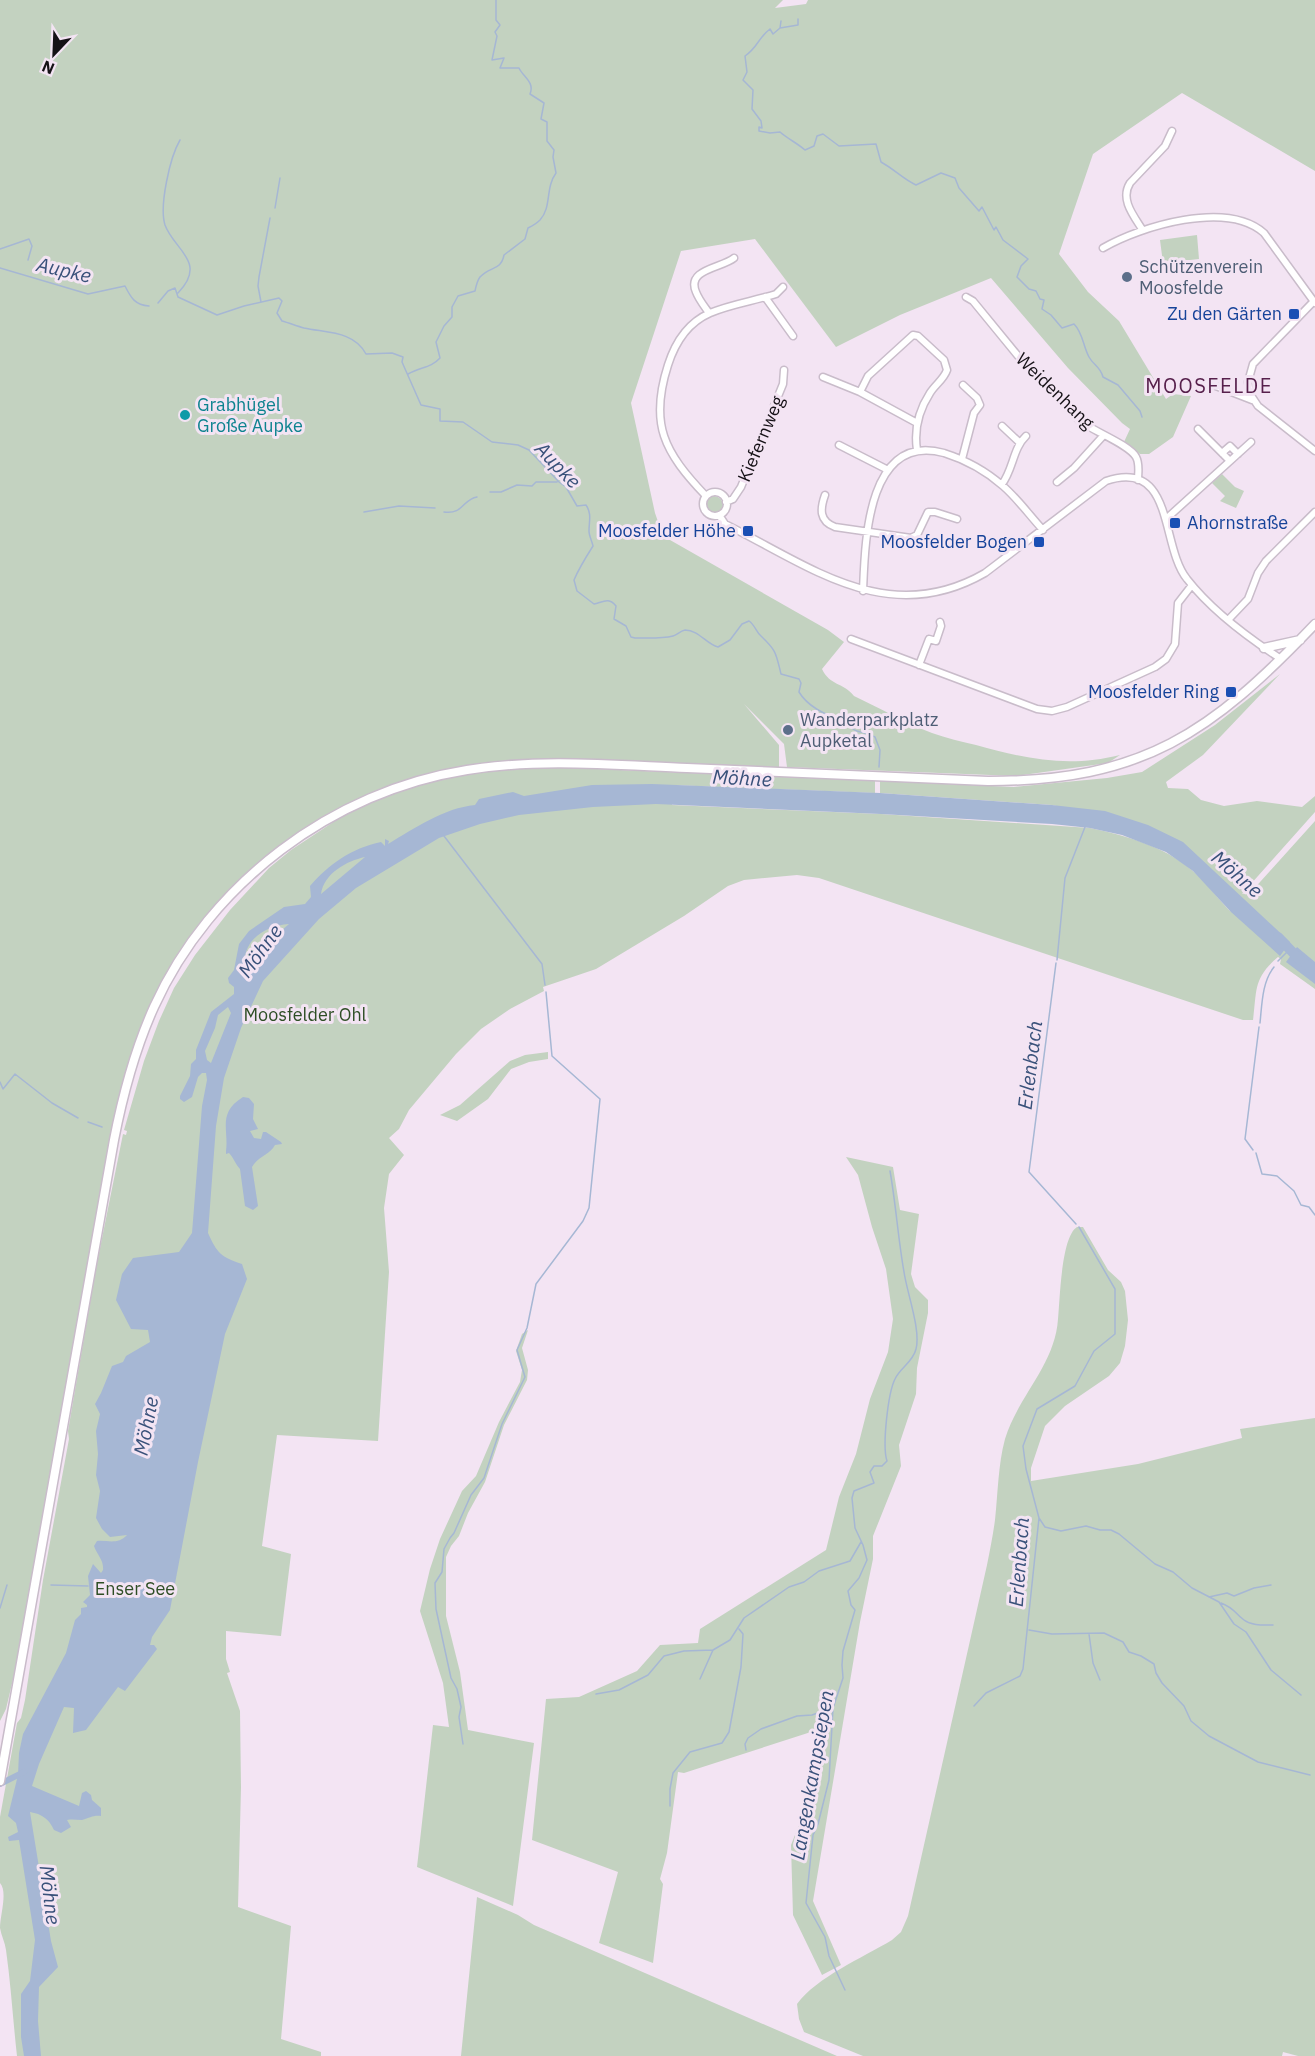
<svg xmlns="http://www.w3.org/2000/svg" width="1315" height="2056" viewBox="0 0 1315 2056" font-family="'IBM Plex Sans',sans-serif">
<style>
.green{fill:#c3d2c0}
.water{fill:#a6b7d4;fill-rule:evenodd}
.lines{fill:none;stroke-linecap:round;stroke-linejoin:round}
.stream{stroke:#a6b7d4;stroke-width:1.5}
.canal{stroke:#a6b7d4;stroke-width:6}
.river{stroke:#a6b7d4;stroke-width:10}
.street-casing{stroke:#c9bcca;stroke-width:9}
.secondary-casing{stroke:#c9bcca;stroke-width:11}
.street{stroke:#fff;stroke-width:6}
.secondary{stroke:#fff;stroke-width:8}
.service-dot{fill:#5c6f8a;stroke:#f3e4f3;stroke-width:2}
.transit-dot{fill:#1a4fb4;stroke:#f3e4f3;stroke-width:2}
.culture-dot{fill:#0f9aa8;stroke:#f3e4f3;stroke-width:2}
.labels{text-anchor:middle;stroke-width:6;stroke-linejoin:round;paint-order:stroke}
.service-label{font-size:18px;fill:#4e5e75;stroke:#f3e4f3;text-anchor:start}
.transit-label{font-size:18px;fill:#164399;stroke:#f3e4f3;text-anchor:end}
.street-label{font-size:18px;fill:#151116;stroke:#f3e4f3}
.culture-label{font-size:18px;fill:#0d838f;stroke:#f3e4f3;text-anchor:start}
.park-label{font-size:18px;fill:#2e4e25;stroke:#f3e4f3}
.water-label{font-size:20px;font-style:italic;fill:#39517a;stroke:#f3e4f3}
.neighbourhood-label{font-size:20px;letter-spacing:1.5px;fill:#57204c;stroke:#f3e4f3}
</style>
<rect width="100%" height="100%" fill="#f3e4f3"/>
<path class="green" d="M0 0H783L775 8 806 4 808 0H1315V171L1182 93 1093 154 1059 254 1088 292 1119 321 1166 399 1173 394 1191 396 1173 437 1149 454H1140L1124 442 1130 429 1122 423 1068 368 991 278 900 315 836 347 755 239 681 251 631 403 655 513 663 536 828 630 844 642 822 669C830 686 843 682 854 696 880 708 905 723 932 733 946 738 962 742 976 745 1027 759 1068 768 1120 755L1108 763 1016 776 787 767 784 744 744 704 779 745V767L491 766 392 789 291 842 207 922 155 1005 120 1112 39 1569 6 1709 0 1721Z
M1197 235 1199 259 1163 263 1160 240Z
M1222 474 1235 487 1244 491 1236 508 1220 501 1225 496 1212 483Z
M705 505a9 9 0 1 1 18 0a9 9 0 1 1-18 0Z
M1280 674 1203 755 1166 782 1168 788 1188 789 1201 800 1224 806 1257 801 1302 807 1315 796V812L1242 894 1251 892 1315 821V989L1280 964 1281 959 1278 957C1253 978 1257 990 1253 1020H1243L819 878 797 875 744 880 728 886 684 916 596 969 543 987 544 991 510 1009 481 1029 456 1054 409 1110 399 1129 389 1138 404 1155 389 1174 384 1208 389 1272 378 1441 277 1435 262 1546 291 1554 281 1636 226 1631V1659L230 1672 227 1673 240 1711 241 1787 238 1907 291 1926 281 2039 321 2052V2056H17C13 2021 11 1985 6 1950 5 1942 1 1935 0 1928 0 1915 8 1892 0 1883V1817L17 1723 21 1718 25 1700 43 1580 69 1439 68 1431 95 1273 123 1134 126 1135 127 1131 124 1130 144 1061 159 1021 174 988 195 955 230 910 269 868 291 850 347 813 398 790 451 776 493 769 551 767 875 781V793L672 785V805L881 814 1090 828C1127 836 1164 846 1193 871 1207 883 1218 899 1231 912L1197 861 1108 817 1052 805 880 793V781L1014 787 1107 778 1142 772 1215 725Z
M548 1052V1059L529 1062 511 1069 488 1099 457 1121 440 1115 460 1105 510 1061 525 1055Z
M846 1157 893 1167 900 1210 919 1214 911 1274 915 1287 928 1300V1313L917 1368 916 1394 899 1445 901 1466 873 1536V1559L860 1622 813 1901 841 1965 822 1975 793 1915 791 1845 814 1787V1731L684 1773 678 1772 667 1853 660 1879 663 1884 653 1963 599 1943 618 1872 532 1840 546 1699 579 1697 637 1671 660 1645 698 1643 700 1629 826 1550 839 1497 856 1454 870 1399 888 1352 893 1319 886 1269 872 1227 858 1175Z
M1077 1227H1083L1108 1270 1121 1282 1125 1291 1128 1320 1125 1346 1120 1363 1109 1376 1065 1406 1045 1426 1031 1468V1481L1138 1464 1242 1438 1240 1429 1315 1418V2056H1298L1283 2052 1282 2056H863L804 2032 799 2019 797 2004C817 1977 862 1958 892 1940L901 1932 908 1916 987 1565C990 1550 993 1535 995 1520 998 1493 998 1465 1005 1439 1018 1396 1055 1365 1058 1319 1060 1300 1061 1237 1077 1227Z
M528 1330 522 1348 528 1370 527 1380 504 1425 485 1482 468 1513 459 1536 451 1546 446 1557V1616L460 1672 468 1730 534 1743 513 1906 417 1867 433 1725 449 1727 443 1683 420 1611 430 1569 440 1539 462 1491 476 1476 499 1422 520 1382 522 1370 516 1351 522 1334Z
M477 1897 518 1915 534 1925 837 2056H461Z"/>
<path class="water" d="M652 784 880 793 1052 805 1105 811 1148 825 1183 842 1290 942 1280 956 1231 912 1193 871 1166 852 1122 835 1090 828 1052 824 881 814 656 804 593 807 519 815 480 824 439 838 356 888 319 919 263 981 241 1028 224 1078 216 1126 208 1233C217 1253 221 1257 242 1264L247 1279 225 1334 198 1462 170 1610 152 1637 150 1645H154L157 1649 125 1691 118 1687 86 1730 73 1733 74 1708 64 1707 39 1764 32 1786 79 1806 82 1793 86 1791 91 1795 92 1800 101 1808V1816C93 1815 90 1818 82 1820 77 1820 72 1819 67 1820L71 1827 61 1833 54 1830C49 1819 42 1814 30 1812L51 1941 58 1967 39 1987 38 2021 41 2056H24L21 2037V1994L30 1981 35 1940 19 1840 9 1841 8 1837 18 1832 16 1823 8 1816 18 1775 19 1753 23 1734 66 1653 75 1620 81 1614V1608L87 1607V1605L83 1602 90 1595 88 1576 93 1564 101 1573 103 1570C104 1560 97 1555 94 1546L97 1541C108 1540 118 1545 127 1535L110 1537 102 1529 96 1518 100 1491 96 1475 98 1454 96 1431 100 1414 95 1404 101 1393 112 1366 123 1362 126 1356 150 1342 148 1330 131 1329 116 1300 122 1274 133 1258 179 1252 192 1233 202 1106 207 1080 206 1073H202L198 1077 192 1097 184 1102 180 1099V1096L190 1076 191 1064 196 1059V1050L211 1012 234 994V987L229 983 228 978 234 970 239 944 249 931 284 907 305 904 311 897 310 886C329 864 352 848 381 842L385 846V839L389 841 388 844C415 828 444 808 475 805L479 799 513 792 524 796 592 785ZM365 857 321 894C324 873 347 861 365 857ZM289 924 282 930 247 975C237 945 261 926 289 924ZM228 1007 231 1013 211 1063 207 1060 205 1051 215 1028 218 1015Z
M1297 947 1315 962V984L1286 962Z
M243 1097 249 1098 254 1104 253 1119 258 1129 250 1131 254 1138 261 1139 263 1132H266L281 1142 282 1144 275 1145C270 1155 258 1156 252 1167L258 1206 253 1210 245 1206 240 1169C235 1164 234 1158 229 1153L226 1154V1151C229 1130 217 1113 243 1097Z"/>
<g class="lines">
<path class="stream" d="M798 19V25L780 28 773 34 770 29C758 38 758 47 745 56L747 72 743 80 753 90 752 109 761 121 762 128 759 127V131L770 133 780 132C788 139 797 143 805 150L814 146 817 136 823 134 839 146 876 144 881 162C894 169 903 179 916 185L941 173 955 178 959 188 979 211 982 207 994 230 996 227 1003 240 1028 259 1021 266 1017 277 1029 289 1036 291 1040 299 1044 300 1042 309 1051 315 1062 328 1074 324C1083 333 1083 346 1089 357 1094 366 1100 366 1103 377L1118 385 1140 411 1142 417
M780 28 781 21
M275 208 280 178
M0 249 29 239 32 246 28 260
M0 268 88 294 125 286C131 298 135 305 149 306
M178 293C208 262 174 250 165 225 159 206 170 157 180 140
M261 302 258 286 259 277 270 218
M158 303 168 291 175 288 178 297 217 315 244 306 279 298 282 301 277 313 282 321C289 323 297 326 304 328 327 333 354 331 366 354L392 353 403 357 402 362 421 405 440 409V421L463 422 492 442 518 445 529 450 559 482 566 487 577 506 586 505C592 514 589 521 589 531 589 536 592 541 593 546 586 557 579 568 574 580L577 591 594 604C603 602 609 597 616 606L614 619 626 626 631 637 635 638C647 638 661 639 673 636 677 635 680 631 685 630 699 630 706 644 718 647L730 640 742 624 749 621C755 625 756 632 761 636 777 651 776 654 781 674L799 679 801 683 799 692C808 707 825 714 841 721 847 723 851 729 857 731 864 733 869 734 875 737L880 750 879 767
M408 374C420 367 431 368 440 358L436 342 444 326 452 317V307L458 296 475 291C476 286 477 281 480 277 490 266 501 271 504 255L525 239 528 228C532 226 537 223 540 220 552 207 545 188 556 173L553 157 554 150 547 141V122L541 119 544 103 530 94C535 82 523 77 519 68H500L504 58 492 60 497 36 495 32 500 25 496 20V0
M490 492H501L517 485 532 486 536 482H557
M364 512 399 506 435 508
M444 512C463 515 463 499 477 497
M444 836 542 964 545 985
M1057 960 1065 878 1085 827
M1278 961 1290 949
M1056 963 1029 1172 1076 1224
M1260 1023C1262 1004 1262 982 1274 967
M0 1082 3 1089 15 1074 52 1103 78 1118
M88 1122 102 1127
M1253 1150 1245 1139 1259 1027
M1256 1153 1262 1174 1277 1176 1294 1191 1301 1205 1309 1207 1315 1215
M1039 1518 1045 1527 1061 1531 1086 1526 1100 1530H1111L1119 1534 1155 1564 1173 1572 1192 1588 1219 1602 1234 1624 1246 1632 1271 1670 1301 1695
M51 1585 88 1586
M1209 1597 1227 1593 1234 1596 1254 1588 1271 1585
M1221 1603C1236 1609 1234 1613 1244 1620 1252 1626 1263 1625 1273 1625
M0 1608 7 1585
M1029 1630 1052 1634 1104 1633 1123 1642 1129 1652 1141 1656 1154 1664 1156 1673 1162 1683 1184 1706 1191 1721 1209 1736 1258 1762 1310 1775
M1089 1634 1093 1663 1100 1680
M700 1679 713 1650 730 1640 744 1618 789 1587 804 1582 819 1571 850 1561 861 1542
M596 1694 619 1690 648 1675 664 1656 684 1651 713 1650
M974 1706 986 1693 1020 1676 1023 1669 1039 1518 1026 1469 1023 1446 1037 1409 1075 1386 1094 1351 1115 1334V1289L1079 1227
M463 1744 459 1717 461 1707 457 1689 451 1678 436 1609 435 1583 442 1572 444 1549 450 1538 454 1533 471 1495 484 1478 502 1424 525 1377 517 1350 527 1328 536 1284 583 1221 589 1208 600 1099 552 1056 546 992
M746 1750 745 1744 748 1738 761 1729 797 1716 812 1715 832 1708
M670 1806V1789L673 1773 690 1752 722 1743 729 1732 741 1667 743 1634 739 1629
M845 1990 829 1956 825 1937 806 1903 813 1835 818 1824 829 1780 833 1708 843 1678 842 1665 843 1651 855 1610 851 1605 848 1591 859 1578 867 1560 863 1545 855 1528 852 1498 854 1491 874 1483 870 1472 874 1466H882L887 1461C882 1446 888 1393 895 1379 900 1368 913 1362 916 1349 921 1330 907 1293 904 1272 898 1238 896 1205 890 1171"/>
<path class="canal" d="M0 1784 24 1772"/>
<path class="river" d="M1278 937 1299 959 1315 971"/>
<defs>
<path id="street" d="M1142 229C1133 215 1120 199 1130 183L1165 146 1172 131
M1103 248C1141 226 1227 200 1264 233L1315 303
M765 297 793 336
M966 297 973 301 1023 362 1080 421C1093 431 1130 445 1136 457 1140 464 1138 472 1138 480
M1314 301 1253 364 1248 382 1250 394 1258 406 1315 451
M709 313C705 307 699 300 696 292 686 269 722 268 734 258
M823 377 860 392
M1203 381 1252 400
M1002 426 1019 442
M1198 429 1230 461
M839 445 888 470
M917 450C914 430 919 410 930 393 935 385 944 379 947 370L944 360 918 336 913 335 868 376 860 392 917 423
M1222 453 1230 446 1238 454
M962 459 974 413 980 405 977 398 963 385
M1057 482 1074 468 1103 436
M1002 484C1013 470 1013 448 1026 436
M703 504a12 12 0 1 1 24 0a12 12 0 1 1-24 0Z
M825 495C820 509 819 521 835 527L911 538 917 535 928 512H935L957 519
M706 496C664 452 649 424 668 365 675 343 687 323 710 313 731 304 754 301 776 294L783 287
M726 502 733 499 741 487 783 384 784 370
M719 515 725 524C810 566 888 629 985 573L1106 481C1175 458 1160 546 1187 579 1212 611 1247 637 1281 659
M1166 519 1251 442
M863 591C865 542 867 432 944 453 966 460 986 471 1003 486 1018 499 1030 516 1043 530
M1228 620 1248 599 1258 573 1266 561 1315 512
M851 639 1037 709 1052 711 1067 707 1155 667 1166 659 1175 644 1178 603 1192 585
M919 665 929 639 936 641 941 626 940 622"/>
<path id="secondary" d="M1264 648 1300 640
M0 1781 114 1140C123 1094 135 1049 154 1007 210 883 333 791 467 770 540 758 614 765 687 768 787 772 888 777 988 781 1143 781 1211 733 1315 624"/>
</defs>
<use href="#street" class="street-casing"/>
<use href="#secondary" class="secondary-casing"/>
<use href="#street" class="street"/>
<use href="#secondary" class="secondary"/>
</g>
<g class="service-dot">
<circle cx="1127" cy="277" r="6"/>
<circle cx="788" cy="730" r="6"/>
</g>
<g class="transit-dot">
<rect x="1288" y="308" width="12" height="12" rx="3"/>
<rect x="1169" y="517" width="12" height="12" rx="3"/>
<rect x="742" y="525" width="12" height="12" rx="3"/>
<rect x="1033" y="536" width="12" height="12" rx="3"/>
<rect x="1225" y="686" width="12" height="12" rx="3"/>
</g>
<circle class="culture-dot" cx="185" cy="415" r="6"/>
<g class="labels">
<g class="service-label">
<text x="1139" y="273">Schützenverein<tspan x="1139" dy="21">Moosfelde</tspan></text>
<text x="800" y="726">Wanderparkplatz<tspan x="800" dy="21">Aupketal</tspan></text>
</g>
<g class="transit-label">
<text x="1282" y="320">Zu den Gärten</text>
<text x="1187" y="529" text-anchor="start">Ahornstraße</text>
<text x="736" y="537">Moosfelder Höhe</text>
<text x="1027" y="548">Moosfelder Bogen</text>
<text x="1219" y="698">Moosfelder Ring</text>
</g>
<g class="street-label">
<text transform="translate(1055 391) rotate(44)" y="6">Weidenhang</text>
<text transform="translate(761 439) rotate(-67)" y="6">Kiefernweg</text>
</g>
<g class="culture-label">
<text x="197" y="411">Grabhügel<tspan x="197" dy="21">Große Aupke</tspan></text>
</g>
<g class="park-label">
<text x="305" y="1021">Moosfelder Ohl</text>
<text x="135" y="1595">Enser See</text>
</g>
<g class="water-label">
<text transform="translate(64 270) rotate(13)" y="7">Aupke</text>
<text transform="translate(558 465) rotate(46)" y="7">Aupke</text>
<text transform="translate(742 778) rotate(3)" y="7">Möhne</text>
<text transform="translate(1237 874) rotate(41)" y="7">Möhne</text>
<text transform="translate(260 951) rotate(-54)" y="7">Möhne</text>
<text transform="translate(1030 1065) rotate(-83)" y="7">Erlenbach</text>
<text transform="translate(146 1426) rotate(-79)" y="7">Möhne</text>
<text transform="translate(1019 1562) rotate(-86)" y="7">Erlenbach</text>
<text transform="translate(812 1775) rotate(-80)" y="7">Langenkampsiepen</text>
<text transform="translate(50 1895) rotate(83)" y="7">Möhne</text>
</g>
<g class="neighbourhood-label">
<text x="1209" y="393">MOOSFELDE</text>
</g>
</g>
<g transform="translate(54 54) rotate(203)" stroke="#f3e4f3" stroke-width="4.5" paint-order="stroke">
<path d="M0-4.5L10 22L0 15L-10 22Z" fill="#151116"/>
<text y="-9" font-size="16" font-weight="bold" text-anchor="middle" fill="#151116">N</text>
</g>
</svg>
